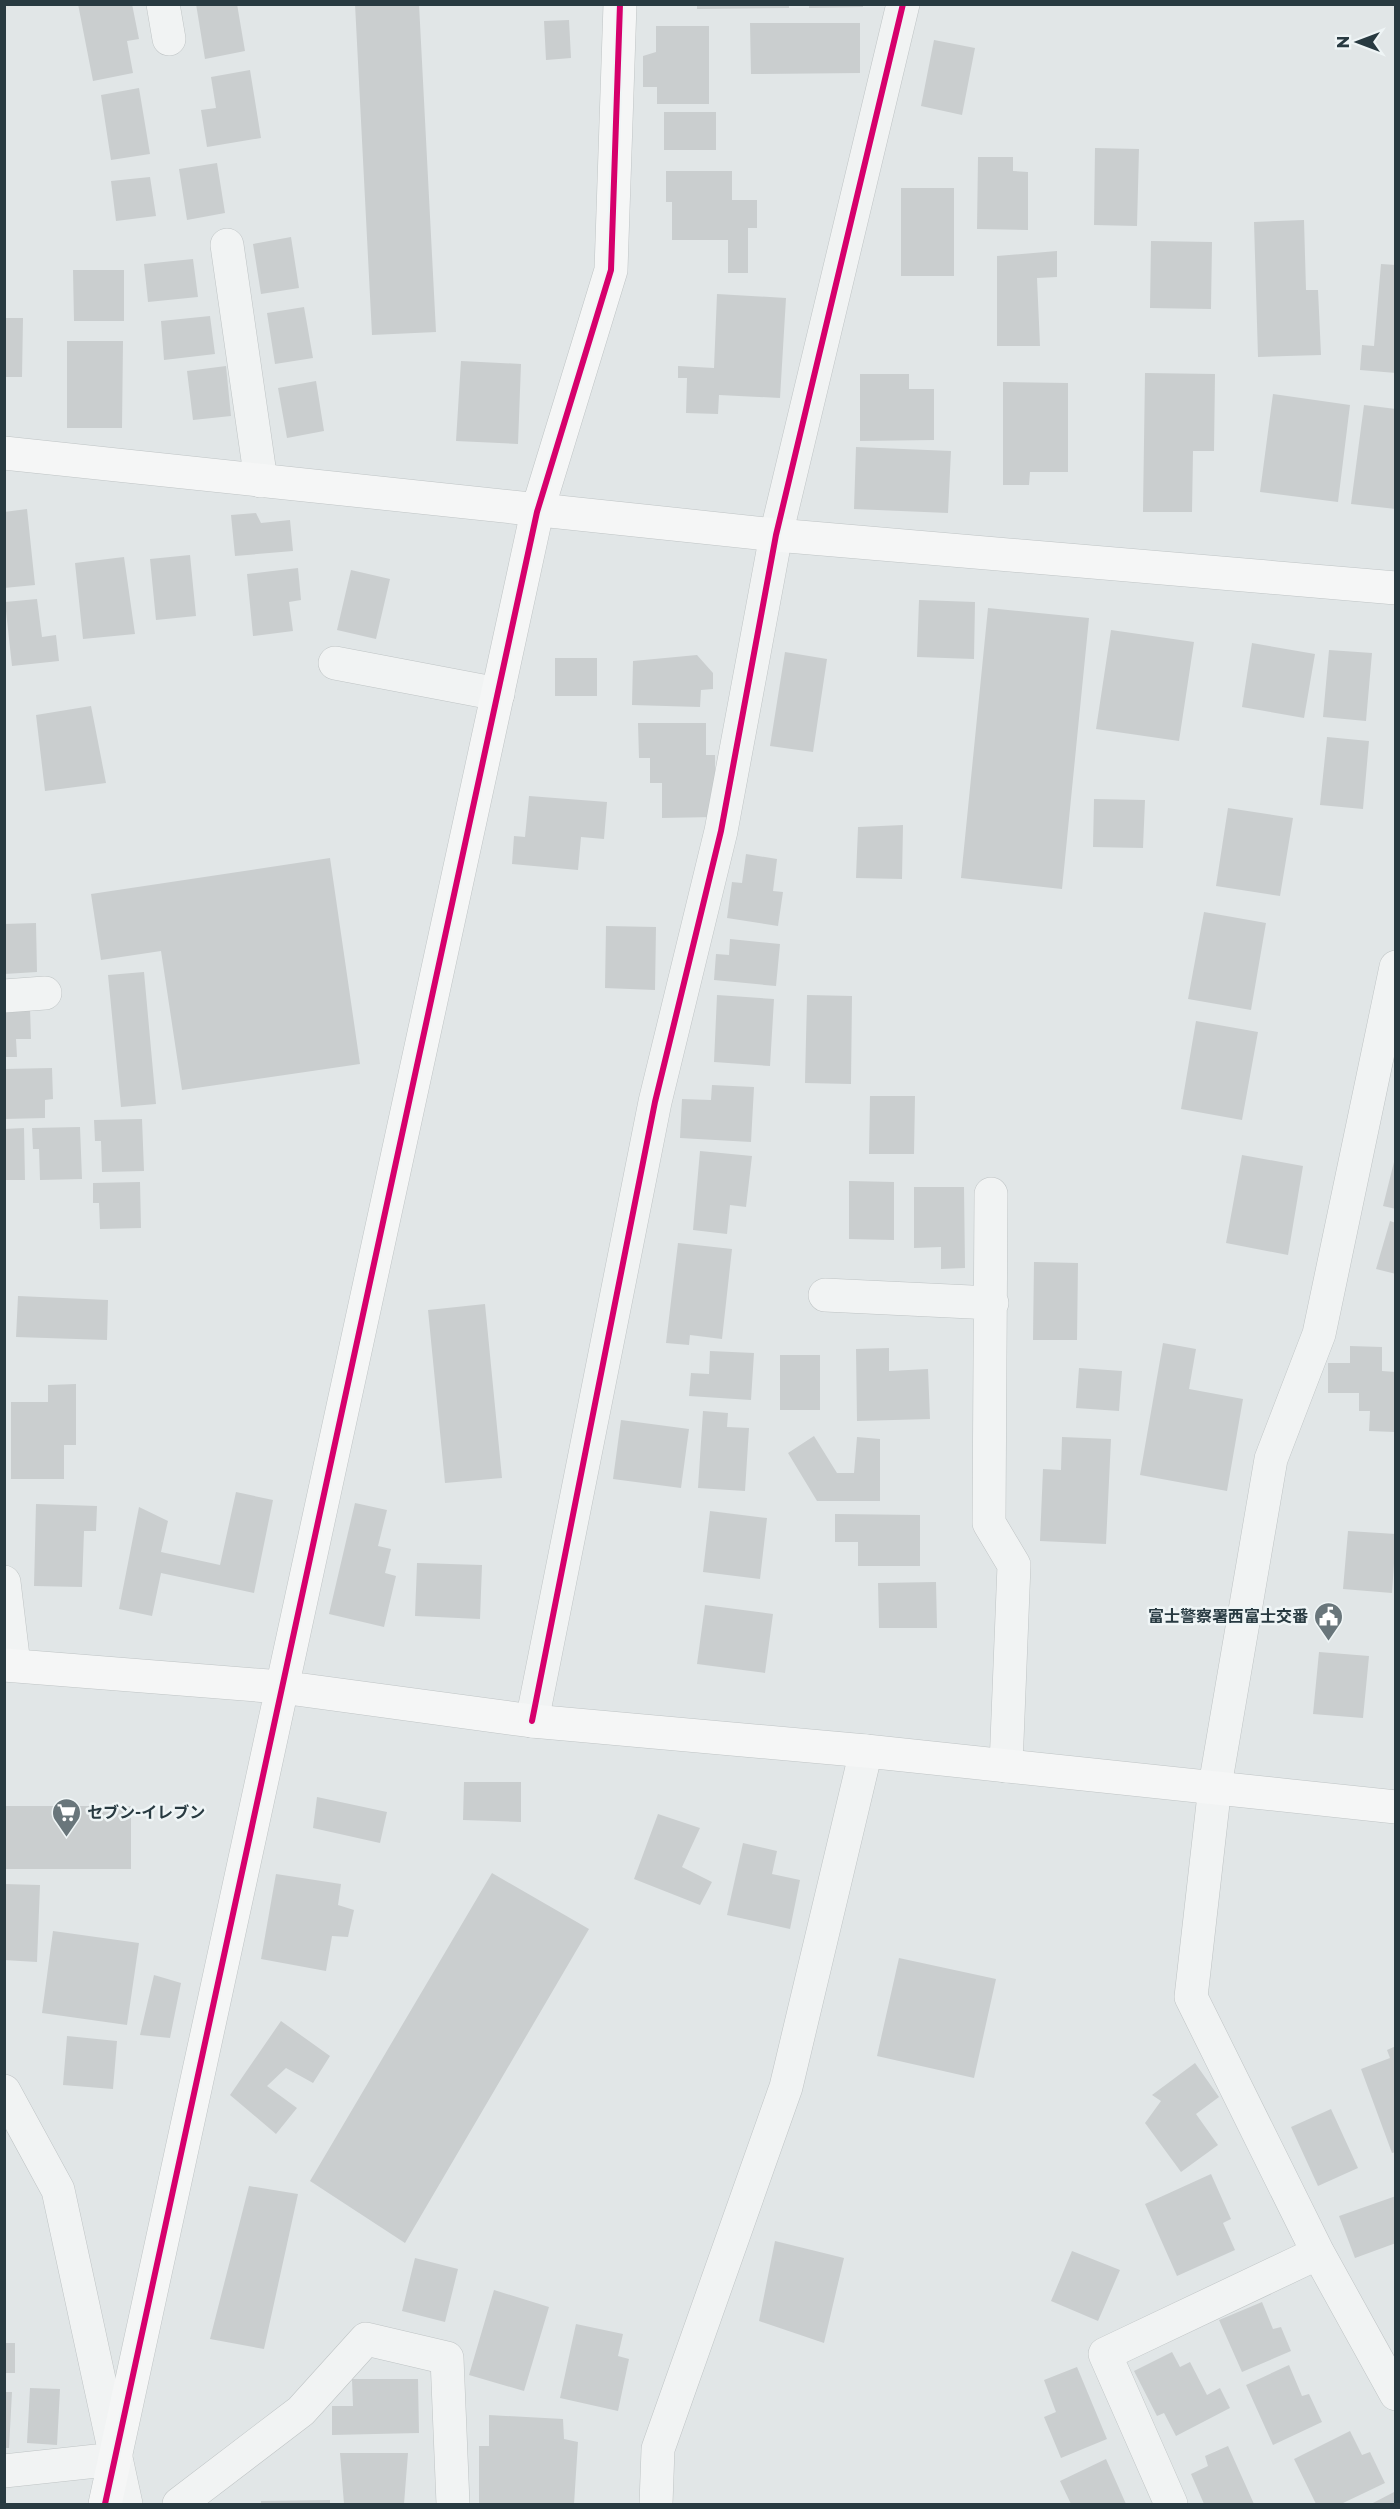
<svg xmlns="http://www.w3.org/2000/svg" width="1400" height="2509" viewBox="0 0 1400 2509" font-family="Montserrat,'Noto Sans JP',sans-serif">
<style>
.building{fill:#cacecf}
.lines{fill:none;stroke-linecap:round;stroke-linejoin:round}
.street-casing{stroke:#bfc4c5;stroke-width:34}
.secondary-casing{stroke:#bfc4c5;stroke-width:34}
.street{stroke:#f1f3f3;stroke-width:33}
.secondary{stroke:#f5f6f6;stroke-width:33}
.cycleway-casing{stroke:#eff5f6;stroke-width:10}
.cycleway{stroke:#d6006c;stroke-width:6}
.labels{text-anchor:middle;stroke-width:5;stroke-linejoin:round;paint-order:stroke}
.poi-label{font-size:16px;font-weight:bold;fill:#283a41;stroke:#eff5f6;text-anchor:end}
</style>
<rect width="100%" height="100%" fill="#e1e6e7"/>
<path class="building" d="M78 4H132L139 39 127 41 133 73 93 81Z
M196 4H237L245 51 205 59Z
M355 4H419L436 332 372 335Z
M697 4H789V8L697 9Z
M809 4H863V7L809 8Z
M569 20 571 58 546 60 544 21Z
M750 23H860V73L751 74Z
M656 26H709V104H657V87H643V56L656 52Z
M934 40 975 48 962 115 921 106Z
M250 70 261 138 207 147 201 110 216 108 211 77Z
M139 88 150 154 111 160 101 95Z
M664 112H716V150H664Z
M1095 148 1139 149 1137 226 1094 225Z
M978 157H1013V171L1028 172V230L977 229Z
M217 163 225 213 187 220 179 169Z
M666 171H732V200H757V228H748V273H728V240H672V202H666Z
M150 177 156 216 116 221 111 181Z
M901 188H954V276H901Z
M1304 220 1306 290H1318L1321 355 1258 357 1254 222Z
M291 237 299 288 261 294 253 244Z
M1151 241 1212 242 1211 309 1150 308Z
M1057 251V277L1037 278 1040 346H997V256Z
M193 259 198 297 148 302 144 264Z
M1381 264 1396 265V373L1360 370 1362 345 1374 346Z
M73 270H124V321H74Z
M717 294 786 298 780 398 719 395 718 414 686 413 687 378H678V366L714 368Z
M304 307 313 358 275 364 267 313Z
M210 316 215 354 164 360 161 321Z
M4 318H23L22 377H4Z
M67 341H123L122 428H67Z
M461 361 521 364 518 444 456 441Z
M226 366 231 416 193 420 187 371Z
M1145 373 1215 374 1214 451H1193L1192 512H1143Z
M860 374H909V389H934V440L860 441Z
M316 381 324 431 287 438 278 388Z
M1003 382 1068 383V472H1030L1029 485H1003Z
M1273 394 1350 405 1338 502 1260 492Z
M1364 405 1396 409V509L1351 504Z
M856 447 951 451 948 513 854 509Z
M27 509 35 585 4 588V512Z
M256 513 261 523 290 520 293 551 235 556 231 515Z
M190 555 196 616 156 620 150 559Z
M124 557 135 634 83 639 75 563Z
M298 568 301 600 289 602 293 631 253 636 247 574Z
M351 570 390 579 376 639 337 630Z
M37 599 42 637 56 635 59 661 12 666 5 602Z
M919 600 975 602 974 659 917 657Z
M988 608 1089 618 1062 889 961 878Z
M1111 630 1194 642 1179 741 1096 729Z
M1252 643 1315 654 1304 718 1242 707Z
M1329 650 1372 653 1366 721 1323 717Z
M785 652 827 659 813 752 770 746Z
M697 655 713 673V689L701 690 700 707 632 705 633 661Z
M555 658H597V696H555Z
M91 706 106 783 45 791 36 715Z
M638 723H706V755H715V817L662 818V783H650V758H639Z
M1327 737 1369 741 1363 809 1320 805Z
M529 796 607 802 604 839 581 837 578 870 512 864 514 836 525 837Z
M1094 799 1145 800 1143 848 1093 847Z
M1228 808 1293 818 1280 896 1216 886Z
M903 825 902 879 856 878 858 827Z
M746 854 777 859 773 891 783 892 778 926 727 918 732 882 742 883Z
M330 858 360 1064 182 1090 161 951 101 960 91 894Z
M1204 912 1266 923 1251 1010 1188 999Z
M36 923 37 972 4 974V924Z
M606 926 656 927 655 990 605 988Z
M730 939 780 944 776 986 714 980 716 954 729 955Z
M144 972 156 1104 121 1107 108 975Z
M717 995 774 999 770 1066 714 1062Z
M807 995 852 996 851 1084 805 1083Z
M30 1008 31 1039H16L17 1057H4V1009Z
M1196 1021 1258 1032 1242 1120 1181 1109Z
M52 1068 53 1099 45 1100V1118L4 1119V1069Z
M712 1085 754 1087 751 1142 680 1138 682 1099 711 1100Z
M870 1096H915L914 1154H869Z
M142 1119 144 1171 102 1172 101 1141H95L94 1120Z
M80 1127 82 1179 40 1180 39 1149H33L32 1128Z
M24 1128 25 1180H4V1129Z
M700 1151 752 1156 746 1207 730 1205 727 1234 693 1230Z
M1242 1155 1303 1166 1288 1255 1226 1243Z
M1395 1158H1396V1209L1383 1206Z
M849 1181 894 1182V1240L849 1239Z
M140 1182 141 1228 100 1229 99 1203H93V1183Z
M914 1187H964L965 1268 941 1269V1247L914 1248Z
M1390 1221 1396 1223V1274L1376 1269Z
M678 1243 732 1249 722 1339 690 1335 689 1345 666 1343Z
M1034 1262 1078 1263 1077 1340H1033Z
M18 1296 108 1300 107 1340 16 1337Z
M485 1304 502 1478 445 1483 428 1310Z
M1163 1343 1196 1349 1189 1389 1243 1399 1227 1491 1140 1475Z
M1350 1346 1382 1347V1371L1396 1372 1395 1432 1369 1431 1370 1411H1359V1393H1328V1363H1350Z
M889 1348V1371L928 1369 930 1419 857 1421 856 1349Z
M710 1351 754 1353 751 1400 689 1396 691 1373 709 1374Z
M780 1355H820V1410H780Z
M1079 1368 1122 1371 1119 1411 1076 1408Z
M76 1384V1445H64V1479H11V1402H48V1385Z
M703 1411 728 1413 727 1427 749 1428 745 1491 698 1488Z
M621 1420 689 1429 681 1488 613 1479Z
M814 1436 837 1473H854L857 1437 880 1439V1501H817L788 1453Z
M1062 1437 1111 1439 1106 1544 1040 1541 1043 1469 1061 1470Z
M236 1492 273 1500 254 1593 161 1573 152 1616 119 1609 139 1507 168 1521 161 1552 220 1565Z
M355 1503 387 1510 378 1546 391 1549 385 1573 396 1576 384 1627 329 1614Z
M36 1504 97 1506 96 1531H84L82 1587 34 1586Z
M710 1511 767 1518 760 1579 703 1572Z
M835 1514 920 1515V1566H858V1542H835Z
M1348 1531 1396 1534 1392 1593 1343 1589Z
M417 1563 482 1565 480 1619 415 1616Z
M936 1582 937 1628H879L878 1583Z
M705 1605 773 1614 765 1673 697 1664Z
M1319 1652 1369 1656 1363 1718 1313 1714Z
M464 1782H521V1822L463 1820Z
M317 1797 387 1812 380 1843 313 1828Z
M4 1806H131V1869H4Z
M658 1814 700 1828 682 1867 712 1882 700 1905 634 1879Z
M743 1843 777 1851 772 1874 800 1880 790 1929 727 1915Z
M492 1873 589 1929 405 2243 310 2181Z
M276 1874 341 1884 338 1905 354 1910 348 1937 332 1936 326 1971 261 1959Z
M4 1884 40 1885 37 1962 4 1960Z
M53 1931 139 1943 127 2025 42 2013Z
M899 1958 996 1979 974 2078 877 2056Z
M154 1975 181 1983 170 2038 140 2035Z
M281 2021 330 2056 313 2083 286 2068 267 2086 297 2108 276 2134 230 2095Z
M67 2036 117 2041 113 2089 63 2085Z
M1396 2046V2152L1392 2153 1361 2069 1390 2058 1387 2050Z
M1195 2063 1219 2097 1196 2114 1218 2145 1181 2172 1145 2123 1161 2101 1152 2095Z
M1331 2109 1358 2168 1318 2186 1291 2127Z
M1211 2174 1231 2219 1223 2223 1235 2250 1177 2276 1145 2204Z
M249 2186 298 2194 264 2349 210 2339Z
M1396 2196V2243L1355 2258 1339 2216Z
M775 2241 844 2258 824 2343 759 2321Z
M1072 2251 1120 2270 1098 2321 1051 2301Z
M415 2258 458 2269 445 2322 402 2311Z
M494 2290 549 2307 524 2391 469 2375Z
M1262 2302 1273 2329 1281 2327 1291 2351 1242 2372 1219 2320Z
M576 2324 623 2334 618 2356 629 2359 618 2411 560 2398Z
M4 2343H15V2373H4Z
M1172 2352 1180 2367 1190 2362 1207 2395 1220 2388 1230 2408 1176 2436 1164 2413 1157 2416 1134 2371Z
M1289 2365 1302 2396 1309 2394 1322 2422 1273 2445 1246 2385Z
M1077 2367 1107 2439 1061 2458 1044 2417 1056 2412 1044 2380Z
M352 2379H418L419 2433 332 2435V2406H353Z
M30 2388 60 2389 57 2445 27 2443Z
M4 2392H12L9 2448H4Z
M489 2415 563 2419 564 2439 578 2442 574 2504H479V2446H489Z
M1350 2431 1362 2455 1370 2452 1385 2483 1341 2504H1316L1294 2459Z
M1228 2446 1254 2504H1204L1191 2474 1208 2466 1205 2456Z
M340 2453H408L404 2504H344Z
M1106 2459 1126 2504H1071L1060 2481Z
M1396 2491V2504H1371Z
M330 2500V2504H261V2501Z"/>
<g class="lines">
<defs>
<path id="street" d="M163 4 169 39
M227 245 261 481
M335 663 498 694
M1396 967 1319 1334 1271 1459 1215 1786 1191 1997 1318 2253 1396 2394
M4 996 45 993
M991 1194 989 1523 1014 1565 1006 1766
M825 1295 992 1303
M4 1582 14 1665
M532 1721 655 1102 721 831 776 535 903 4
M4 2091 58 2190 126 2504
M4 2471 115 2459
M179 2504 301 2411 366 2339 447 2358 453 2504
M656 2504 658 2449 786 2087 866 1751
M1171 2504 1105 2354 1318 2253"/>
<path id="secondary" d="M4 453 776 535 1396 588
M4 1665 281 1687 532 1721 866 1751 1396 1807
M105 2504 537 512 611 270 620 4"/>
</defs>
<use href="#street" class="street-casing"/>
<use href="#secondary" class="secondary-casing"/>
<use href="#street" class="street"/>
<use href="#secondary" class="secondary"/>
<defs>
<path id="cycleway" d="M532 1721 655 1102 721 831 776 535 903 4
M105 2504 537 512 611 270 620 4"/>
</defs>
<use href="#cycleway" class="cycleway-casing"/>
<use href="#cycleway" class="cycleway"/>
</g>
<defs>
<symbol id="civic-pin" viewBox="-11 -11 22 30"><path d="M0 17L-7.5 6A9.5 9.5 0 1 1 7.5 6Z" fill="#69767b" stroke="#eff5f6"/><path d="M-.6-6.5H3V-4.5H.6V-3L4-1V1h2V6H-6V1h2V-1L-.6-3ZM-1.2 2.5V6h2.4V2.5Z" fill="#fff"/></symbol>
<symbol id="supermarket-pin" viewBox="-11 -11 22 30"><path d="M0 17L-7.5 6A9.5 9.5 0 1 1 7.5 6Z" fill="#69767b" stroke="#eff5f6"/><path d="M-6-5.5h2.5l.6 2H6L4.5 2H-2.5L-4.4-4H-6ZM-1.5 3.2a1.3 1.3 0 1 0 .1 0ZM3 3.2a1.3 1.3 0 1 0 .1 0Z" fill="#fff"/></symbol>
</defs>
<g fill-rule="evenodd">
<use href="#civic-pin" x="1312" y="1600" width="33" height="45"/>
<use href="#supermarket-pin" x="50" y="1796" width="33" height="45"/>
</g>
<g class="labels">
<g class="poi-label">
<text x="1308" y="1622">富士警察署西富士交番</text>
<text x="87" y="1818" text-anchor="start">セブン-イレブン</text>
</g>
</g>
<rect width="1400" height="2509" fill="none" stroke="#283a41" stroke-width="12"/>
<g transform="translate(1358 42) rotate(270)" stroke="#eff5f6" stroke-width="4.5" paint-order="stroke">
<path d="M0-4.5L10 22L0 15L-10 22Z" fill="#283a41"/>
<text y="-9" font-size="16" font-weight="bold" text-anchor="middle" fill="#283a41">N</text>
</g>
</svg>
